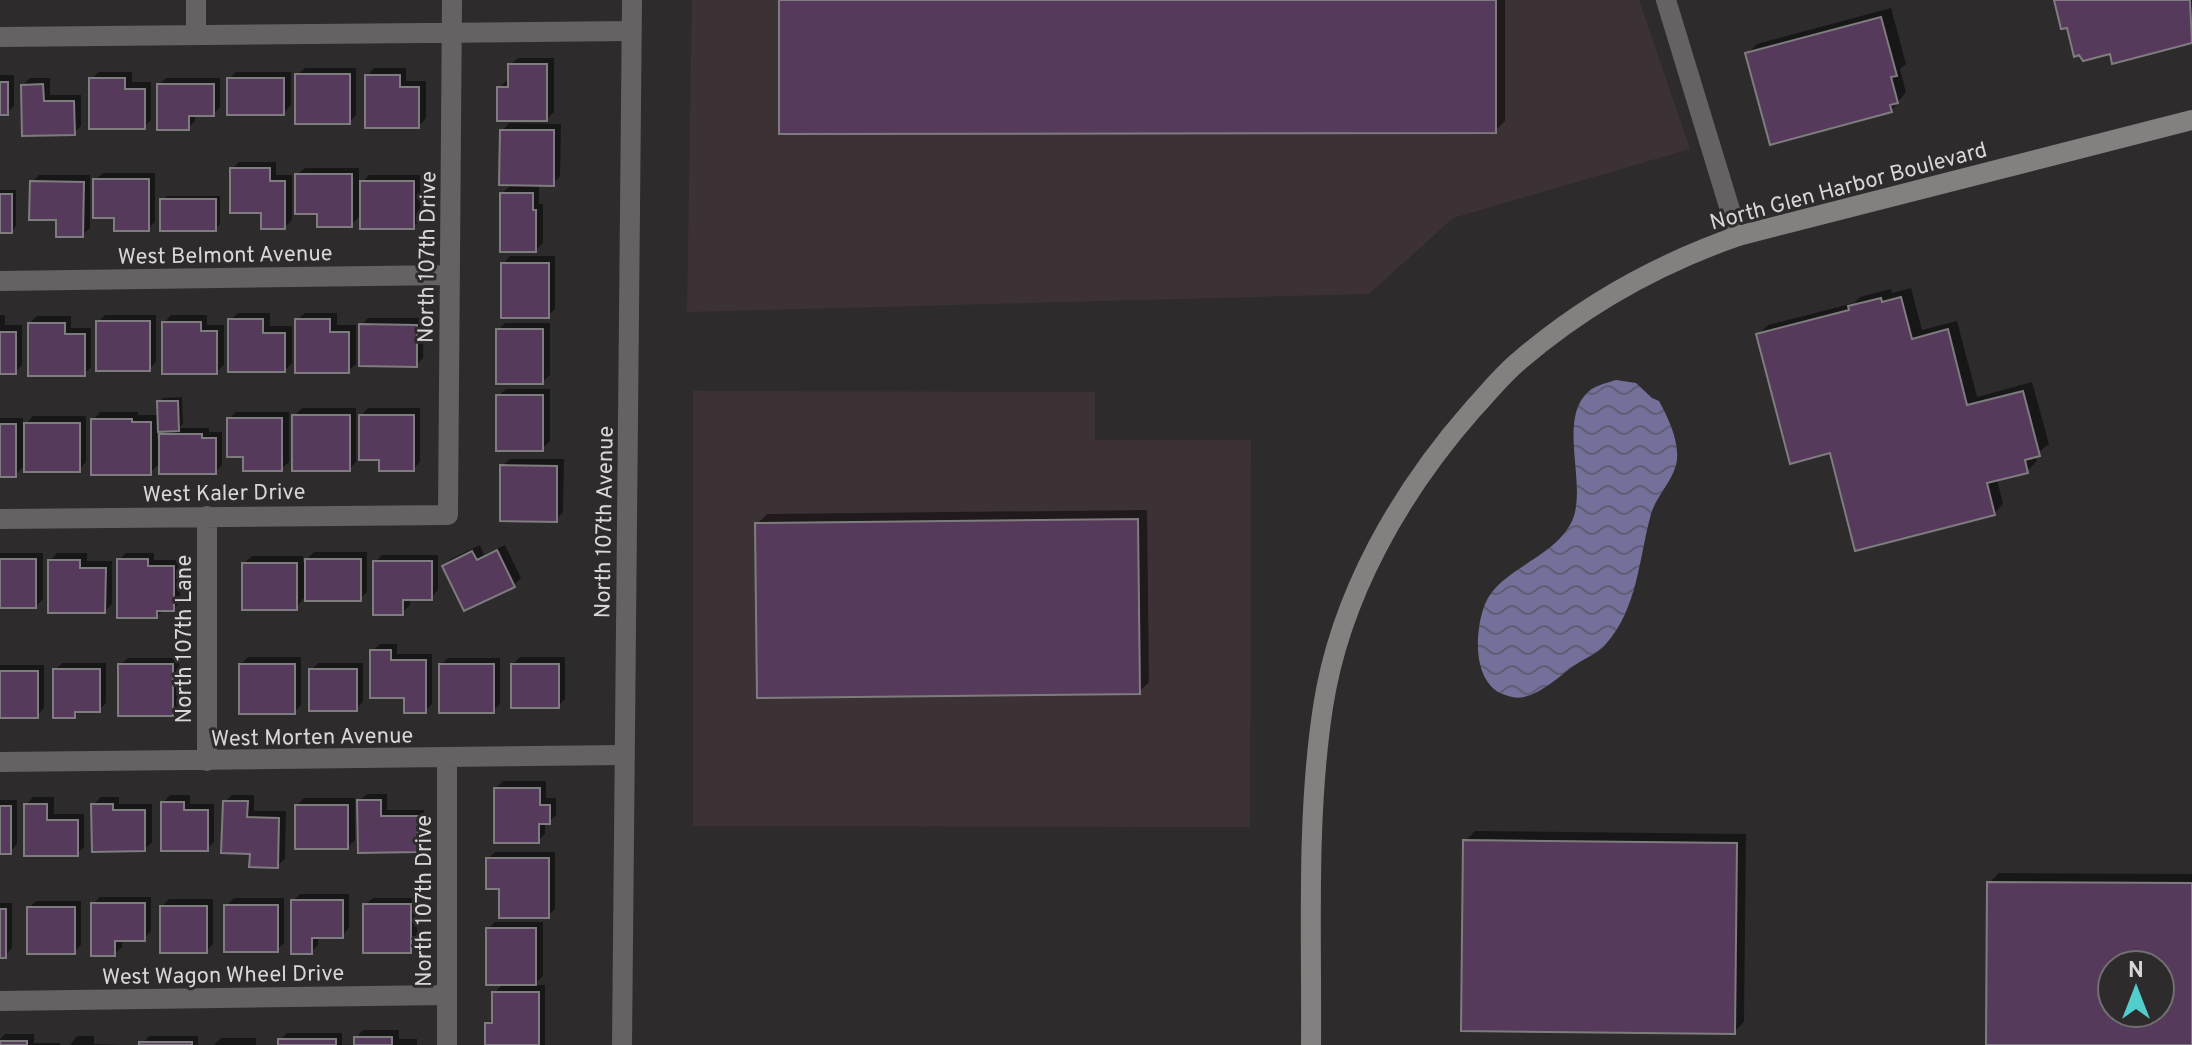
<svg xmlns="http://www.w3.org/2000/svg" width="2192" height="1045" viewBox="0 0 2192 1045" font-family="Overpass,sans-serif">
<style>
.built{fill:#3c3236}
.water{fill:url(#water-waves)}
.shadow{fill:#0007;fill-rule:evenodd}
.building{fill:#563a5b;stroke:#7f7c7f;stroke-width:2;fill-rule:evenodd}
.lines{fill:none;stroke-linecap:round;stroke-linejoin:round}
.minor{stroke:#646262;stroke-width:20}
.tertiary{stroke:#646262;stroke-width:20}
.secondary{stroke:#83807f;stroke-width:20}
.labels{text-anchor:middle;stroke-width:6;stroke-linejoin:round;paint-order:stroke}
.street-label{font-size:22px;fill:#d8d6d7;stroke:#2e2b2c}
</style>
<defs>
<pattern id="water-waves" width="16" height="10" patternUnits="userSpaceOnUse" patternTransform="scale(2)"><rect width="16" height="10" fill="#74709a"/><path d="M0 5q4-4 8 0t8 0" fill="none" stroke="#605d76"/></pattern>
</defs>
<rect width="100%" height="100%" fill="#2e2b2c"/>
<path class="built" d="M692 0H1639L1690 149 1453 218 1369 294 687 312Z
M693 391 1095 392V440H1251L1250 827 693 826Z"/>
<path class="water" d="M1616 380 1636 383 1652 398 1659 401C1669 419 1681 445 1676 465 1671 483 1656 497 1651 514 1639 557 1638 609 1605 645 1597 654 1585 658 1575 665 1559 676 1544 692 1524 697 1515 699 1508 696 1500 693 1472 678 1475 630 1485 604 1500 568 1554 559 1572 521 1588 486 1557 420 1588 392 1596 385 1607 383 1616 380Z"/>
<path class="shadow" d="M781 0H1505V121L1495 131Z
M2056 0H2192V41L2114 61 2112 52 2080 53Z
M1891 8 1906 64 1900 69 1906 92 1891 111 1747 54 1757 44Z
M518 58H554V112L547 119 499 88 507 80H510V65Z
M305 68H356V115L349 122 297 75Z
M374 68H406V81H426V118L419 126 367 76Z
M99 72H132V82H151V120L144 127 91 79Z
M236 72H291V105L284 113 229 79Z
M0 75H14V106L7 113H0Z
M30 78H50V95H81V126L74 133 23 85Z
M166 78H220V107L213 114H195V121L188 128 159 85Z
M509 123 561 124 560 176 553 184H539V204H543V243L536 250 502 194 512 183 502 131Z
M239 162H276V175H292V220L285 227 263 211 232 169Z
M305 168H359V185L369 175H420V220L413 227 362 214 351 225 319 212 297 175Z
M103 173H155V222L148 229 116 216 95 180Z
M39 175H90V228L82 235 58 218 32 182Z
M0 190H16V226L12 231H0Z
M167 196H220V224L215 229 162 200Z
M510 256H555V309L548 316 503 264Z
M1911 288 1922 330 1957 321 1977 397 2032 382 2049 444 2035 455 2037 461 2027 471 1997 479 2003 504 1994 514 1832 451 1758 335 1768 325 1854 303 1860 297 1891 289 1892 293Z
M238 313H270V326H292V363L285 370 230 320Z
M305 313H337V325H356V364L348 371 297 320Z
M0 315H5V325H22V365L15 372H0Z
M105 315H156V362L149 369 98 322Z
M171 315H207V325H224V365L216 372 164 323Z
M37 316H71V328H91V367L84 374 30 323Z
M368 318H424L423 358 416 365 361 325Z
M505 323H550V375L542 382 498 330Z
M506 389H550V441L542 449 498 396Z
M182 397 183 424 179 428H209V432H222V465L215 472 161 462 150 473 93 420 100 412H138V415H159V402L163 398ZM167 429 157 439V430Z
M302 408H356V462L349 469 294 416Z
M368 408H420V462L413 469 381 458 361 416Z
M236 412H289V462L281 469 245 455 229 419Z
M33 416H86V462L79 470 26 464 15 475H0V418H23V427Z
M510 459H564L563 512 556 520 502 466Z
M1147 510 1149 682 1139 692 757 524 767 514Z
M480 545 484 555 505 545 521 578 514 585 444 566 451 559Z
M314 552H367V592L360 599H303L296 608 244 563 252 556H303V563Z
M0 553H43V599L36 606H0Z
M57 553H87V561H112V604L105 611 50 561Z
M126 553H154V560H180V602L173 610H164L157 616 119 560Z
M382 555H438V590L431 598H410V605L402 613 375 562Z
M380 644H397V654H432V704L425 711 406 696 372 651Z
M248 657H301V705L294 712 241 664Z
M520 657H565V699L558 706 513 664Z
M128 658H179V707L172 714 120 665Z
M448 658H500V704L493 711 441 665Z
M62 663H106V703L99 710H81L75 716 55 670Z
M318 663H363V702L356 709 311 670Z
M0 665H44V708L37 716H0Z
M503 781H546V798H556V815L549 822H545V834L538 841 496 788Z
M367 794H387V810H424L425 843 417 850 359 801Z
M170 795H190V804H214V842L207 849 163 803Z
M232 795H254V811H286L285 859 277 866 252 852 225 802Z
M33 797H54V814H84V847L77 854 26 805Z
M101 797H119V804H152V842L145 849 93 805Z
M304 798H355V840L348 847 297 805Z
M0 800H17V844L10 852H0Z
M1475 831 1746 834 1744 1022 1734 1032 1465 841Z
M495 852H555V909L548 916 501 887 488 859Z
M1999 873 2192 874V1045H1988L1989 883ZM2112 965H2160V1013H2112Z
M300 894H349V928L342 936H318V945L311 952 293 901Z
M100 897H151V931L144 939H122V947L114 954 93 904Z
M234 898H284V943L277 950 226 906Z
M373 898H417V944L410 951 365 905Z
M169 899H213V944L206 951 162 906Z
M36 901H81V945L74 952 29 908Z
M0 903H12V948L5 956H0Z
M495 922H543V976L533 985H545V1045H487V1024L494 1017V993L504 983 488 929Z
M363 1030H399V1039H417V1045H356V1038Z
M287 1033H342V1045H280V1040Z
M5 1034H34V1043H60V1045H0V1039Z
M77 1036H94V1044L122 1045H70Z
M149 1036H198V1045H141Z
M221 1038H256V1045H214Z"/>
<path class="building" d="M779 0H1496V133L779 134Z
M2054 0H2190L2192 43 2112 64 2110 54 2083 61 2079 55 2074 57 2067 28 2061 29Z
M1881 17 1897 76 1891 77 1898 103 1890 105 1892 112 1770 145 1745 53Z
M508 64H547V121H497V87H508Z
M295 74H350V124H295Z
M365 75H400V87H419V128H365Z
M89 78H125V89H145V129H89Z
M227 78H284V115H227Z
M0 82H8V115H0Z
M43 84 44 101H74L75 135 22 136 21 85Z
M157 84H214V116H189V130H157Z
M500 130H554V186L499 185Z
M230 168H270V181H285V229H261V213H230Z
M295 174H352V227H317V214H295Z
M93 179H149V231H114V218H93Z
M30 181 84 182 83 237H56V220H29Z
M360 181H414V229H360Z
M500 193H533V210H536V252H500Z
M0 194H12V233H0Z
M160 199H216V231H160Z
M501 263H549V318H501Z
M1901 297 1912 339 1948 329 1967 405 2023 391 2040 456 2025 460 2028 473 1987 483 1995 515 1855 551 1830 453 1790 464 1756 334 1849 310 1848 306 1881 298 1882 302Z
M228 319H263V333H285V372H228Z
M295 319H330V332H349V373H295Z
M96 321H150V371H96Z
M162 322H201V331H217V374H162Z
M28 323H65V334H85V376H28Z
M359 324 417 325V367L359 366Z
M496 329H543V384H496Z
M0 332H16V374H0Z
M496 395H543V451H496Z
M157 401H178L179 431 158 432Z
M292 415H350V471H292Z
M359 415H414V471H379V460H359Z
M227 418H282V471H243V457H227Z
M91 419H132V422H151V475H91Z
M24 423H80V472H24Z
M0 424H16V477H0Z
M159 434H202V438H216V474H159Z
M500 465 557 466V522L500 521Z
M1138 519 1140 694 757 698 755 523Z
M497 550 515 587 464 611 442 566 472 551 477 560Z
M0 559H36V608H0Z
M117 559H148V566H174V611H157V618H117Z
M305 559H361V601H305Z
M48 560H80V568H106L105 613H48Z
M373 561H432V600H403V615H373Z
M242 563H297V610H242Z
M370 650H391V660H426V713H404V698H370Z
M118 664H173V716H118Z
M239 664H295V714H239Z
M439 664H494V713H439Z
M511 664H559V708H511Z
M53 669H100V712H75V718H53Z
M309 669H357V711H309Z
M0 671H38V718H0Z
M494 788H540V805H550V824H539V843H494Z
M357 800H381V816H418V852L358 853Z
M223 801H248L247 817 279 818 278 868 249 867 250 854 221 853Z
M161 802H184V810H208V851H161Z
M24 804H47V820H78V856H24Z
M91 804H113V810H145V851L92 852Z
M295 805H348V849H295Z
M0 806H11V854H0Z
M1463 840 1737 843 1735 1034 1461 1031Z
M486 858H549V918H499V889H486Z
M1987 882 2192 883V1045H1986ZM2112 965H2160V1013H2112Z
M291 900H343V938H312V954H291Z
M91 903H145V941H115V956H91Z
M363 904H411V953H363Z
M224 905H278V952H224Z
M160 906H207V953H160Z
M27 907H75V954H27Z
M0 909H6V958H0Z
M486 928H536V985H486Z
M492 992H539V1045H485V1023H492Z
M354 1037H392V1045H354Z
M278 1039H336V1045H278Z
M0 1041H27V1045H0Z
M139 1042H192V1045H139Z"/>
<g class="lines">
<path class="minor" d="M196 0V34
M1666 0 1738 236
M0 37 631 31
M0 281 450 275
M207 516V761
M0 519 448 515 452 0
M0 762 624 755
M0 1001 447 995
M447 1045V758"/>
<path class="tertiary" d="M622 1045 632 0"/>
<path class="secondary" d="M1311 1045C1312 933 1306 818 1323 707 1340 596 1400 492 1473 409 1488 393 1502 375 1519 361 1584 305 1658 264 1738 236L2192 120"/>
</g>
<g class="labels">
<g class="street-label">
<text transform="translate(1848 185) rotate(-15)" y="8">North Glen Harbor Boulevard</text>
<text transform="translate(225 254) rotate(-1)" y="8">West Belmont Avenue</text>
<text transform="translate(426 257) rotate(-89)" y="8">North 107th Drive</text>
<text transform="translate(224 492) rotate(-1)" y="8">West Kaler Drive</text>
<text transform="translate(603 522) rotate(-89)" y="8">North 107th Avenue</text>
<text transform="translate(183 639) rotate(-90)" y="8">North 107th Lane</text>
<text transform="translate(312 736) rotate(-1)" y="8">West Morten Avenue</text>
<text transform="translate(423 901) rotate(-90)" y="8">North 107th Drive</text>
<text transform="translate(223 974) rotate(-1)" y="8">West Wagon Wheel Drive</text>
</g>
</g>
<g transform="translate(2136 989)"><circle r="38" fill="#2e2b2c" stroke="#726f70" stroke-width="2"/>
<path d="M0-6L14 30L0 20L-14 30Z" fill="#53cdcb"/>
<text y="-12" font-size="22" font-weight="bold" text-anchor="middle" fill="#d8d6d7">N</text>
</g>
</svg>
